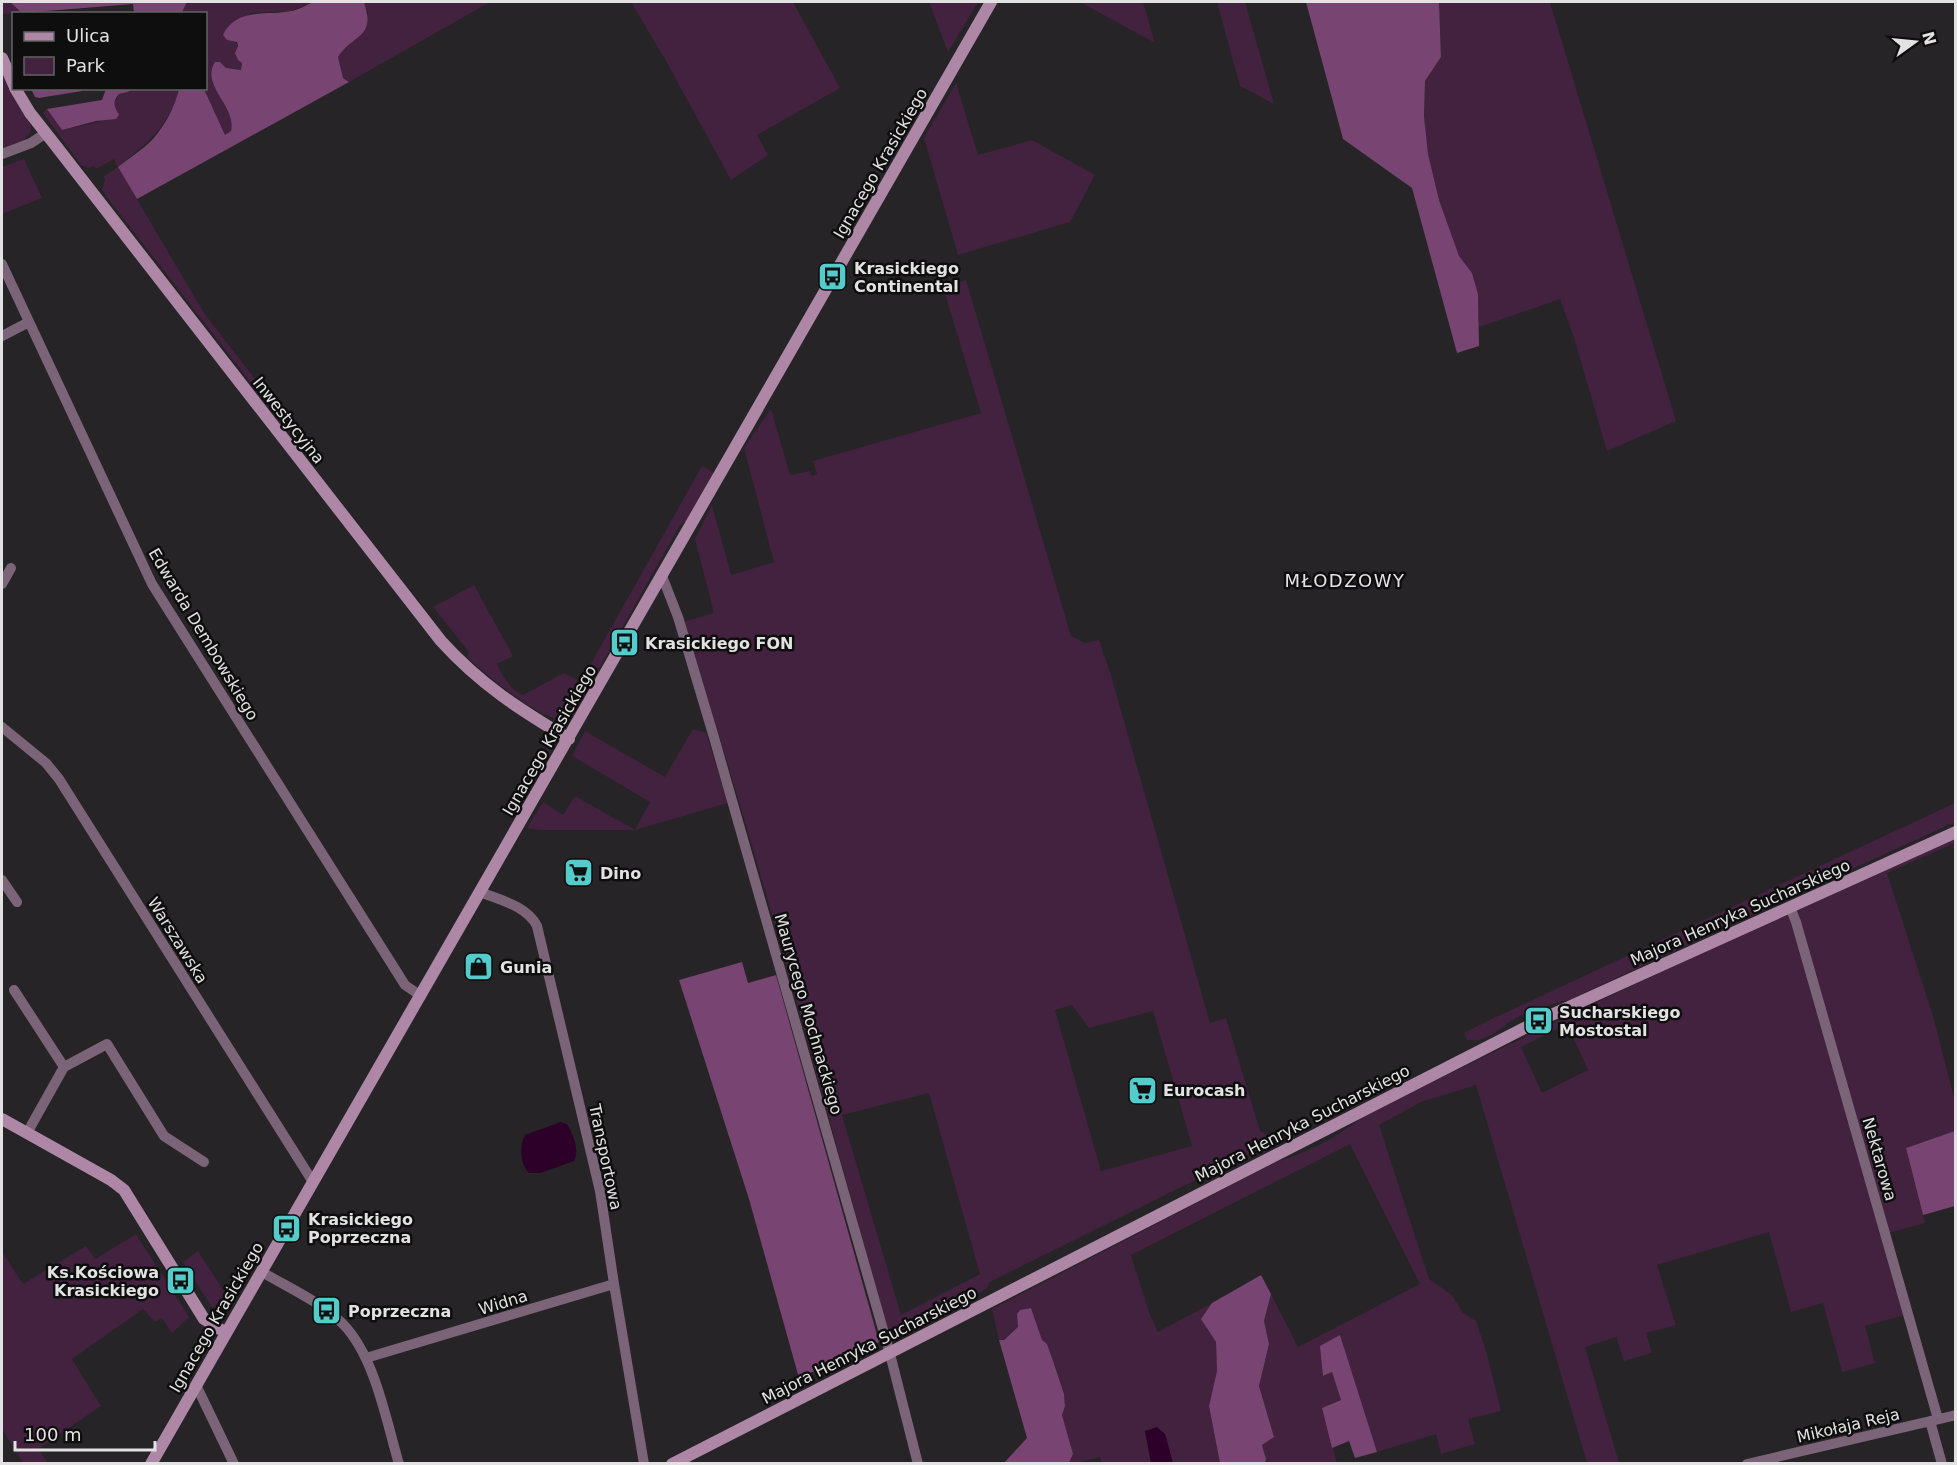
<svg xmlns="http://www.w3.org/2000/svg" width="1957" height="1465" viewBox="0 0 1957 1465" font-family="'DejaVu Sans',sans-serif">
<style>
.green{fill:#42223e;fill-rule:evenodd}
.forest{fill:#784471}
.water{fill:#2c0028}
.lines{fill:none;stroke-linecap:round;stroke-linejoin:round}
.street{stroke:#7c6478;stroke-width:10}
.secondary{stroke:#ae87a7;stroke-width:12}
.labels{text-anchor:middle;stroke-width:5;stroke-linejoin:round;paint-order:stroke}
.street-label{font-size:16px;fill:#e3e2e3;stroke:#0f0e0e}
.poi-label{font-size:16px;font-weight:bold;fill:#e3e2e3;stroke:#0f0e0e;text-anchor:start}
.neighbourhood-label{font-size:18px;letter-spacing:1.5px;fill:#e6e2e5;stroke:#0f0e0e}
</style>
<rect width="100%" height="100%" fill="#262426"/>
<path class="green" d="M2 2H10L22 13 2 14Z
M187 2H313L291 11 250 13 227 40 236 42 242 63 241 70 226 68C225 77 220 90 222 98 225 111 235 115 231 131L225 135 204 89 206 14H181Z
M364 2H490L349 82 343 78 338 57 368 13Z
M631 2H793L840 88 757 135 768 155 731 180 666 61Z
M929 2H978L948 52Z
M1080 2H1143L1155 43Z
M1217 2H1245L1274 104 1240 86Z
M1439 2H1550L1676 421 1607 451 1574 338 1560 299 1479 327 1478 294 1472 273 1459 256 1439 200 1428 154 1424 116 1425 81 1441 57Z
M2 73 31 126V131L24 140 2 149Z
M956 83 978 155 1032 140 1095 175 1070 222 958 255 924 138Z
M132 89H179C169 127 147 143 118 167L204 313 275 405 266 402 106 196 102 190 105 179 103 177 118 167 114 159 96 169 94 166 88 168 81 165 43 113 47 109 62 130C80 125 102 123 119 115L113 105 119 94 128 92Z
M24 159 42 198 2 214V167Z
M966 280 1071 636 1085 643 1099 640 1110 672 1210 1023 1226 1018 1260 1131 1276 1140 990 1282 986 1289 893 1339 889 1334C822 1097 760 857 683 622L714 613 695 539 712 505 731 575 774 562 744 448 771 409 790 475 810 471 812 476 817 474 813 461 981 413 942 284 949 285ZM1072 1005 1089 1028 1153 1011 1192 1146 1101 1171 1055 1010ZM929 1093 980 1274 901 1315 842 1115Z
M702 466 714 473 689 519 680 525 600 667 596 669H588Z
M474 585 513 656 497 664C502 676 511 690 523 695L564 673 580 682 584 687C585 695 581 702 577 708 574 714 570 719 564 720 541 721 484 673 467 657L469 652 433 607Z
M693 729 706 733 728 803 635 830H539L527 828 543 802 563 815 575 796 635 830 650 802 572 756 585 731 665 777Z
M1955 803V822L1740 920 1569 1000C1551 1004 1535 1009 1518 1017 1499 1027 1490 1043 1467 1040L1464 1033 1498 1016Z
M1955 835V843L1887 873 1933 1016 1955 1101 1956 1131 1906 1148 1925 1223 1889 1233 1912 1313 1865 1326 1875 1363 1842 1372 1823 1303 1791 1312 1769 1232 1657 1265 1676 1325 1646 1333 1652 1353 1624 1361 1616 1337 1585 1347 1619 1463H1587L1476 1085 1421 1102 1379 1125 1429 1279 1452 1295 1463 1313 1476 1321 1486 1351 1501 1411 1468 1419 1475 1444 1441 1454 1436 1434 1377 1452 1340 1335 1324 1376 1332 1372 1341 1400 1322 1408 1337 1463H1265L1266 1459 1262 1445 1274 1437 1259 1386 1269 1344 1264 1321 1271 1294 1298 1347 1420 1284 1350 1144 1131 1255 1150 1315 1158 1332 1212 1303 1202 1319 1216 1341 1217 1371 1209 1406 1220 1463H1173L1165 1434 1145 1431 1151 1463H1102L1100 1457 1078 1463H1069L1073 1454 1062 1415 1065 1406 1064 1394 1052 1358 1047 1344 1042 1340 1031 1308 1017 1314 1019 1327 1003 1340H999L992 1309 1276 1162C1309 1152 1338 1137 1365 1115L1563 1018ZM1567 1024 1588 1070 1542 1093 1521 1047Z
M136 1234 189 1317 172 1333 162 1318 155 1322 143 1309 72 1359 101 1406 38 1449 48 1463H23L2 1429V1252L23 1284 86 1246 95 1259Z
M198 1251 225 1293H234L226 1310H219L211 1306 183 1262Z"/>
<path class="forest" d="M10 2H187L181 14 134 13 133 4 22 13Z
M313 2H364C376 39 354 33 338 57L343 78 349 82 137 199 118 167C129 158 142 150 152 140 165 126 175 106 179 89H204L225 135 231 131C237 107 200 85 215 62H220L226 68 241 70 242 63 238 60 235 53 238 46 237 42 227 40 223 35C237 7 266 16 291 11 299 10 306 5 313 2Z
M1306 2H1439L1441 57 1425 81 1424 116 1428 154 1439 200 1459 256 1472 273 1478 294 1479 346 1457 353 1412 188 1343 139Z
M31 89H82V91L39 98 35 97Z
M106 89H132L128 92 119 94C112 102 114 106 119 115L116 119 96 121 62 130 47 109 102 100Z
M742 962 748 983 776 975 879 1342 799 1378 749 1199 679 980Z
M1955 1131V1206L1923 1215 1906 1148Z
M1261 1275 1271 1294 1264 1321 1269 1344 1259 1386 1274 1437 1262 1445 1266 1459 1265 1463H1220L1209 1406 1217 1371 1216 1342 1201 1319 1212 1303Z
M1031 1308 1042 1340 1047 1344 1052 1358 1064 1394 1065 1406 1062 1415 1073 1454 1069 1463H1004L1027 1438 999 1340H1004L1018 1327 1017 1314 1020 1310Z
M1340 1335 1377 1452 1355 1458 1349 1441 1332 1448 1322 1408 1341 1400 1332 1372 1323 1376 1320 1346Z"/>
<path class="water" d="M561 1122 567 1124C573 1135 580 1150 574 1161L540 1173H529C520 1164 519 1146 525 1135Z
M1157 1427 1165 1434 1173 1463H1151L1145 1431Z"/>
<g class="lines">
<path class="street" d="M2 154 31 143 46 133
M2 264 152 584 405 985 421 996
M2 336 29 322
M662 576 678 617 713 734 890 1354 918 1464
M2 584 11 568
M2 727 46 763 59 779 313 1182
M2 880 17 902
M480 892C500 900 527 906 537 926L600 1191 614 1284 644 1464
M1790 907 1796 922 1938 1419
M14 990 64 1067
M27 1133 64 1067 107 1044 164 1136 204 1162
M262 1272C289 1288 321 1302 343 1324 375 1357 386 1420 399 1464
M366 1358 614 1284
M196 1385 234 1464
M1930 1421 1942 1464
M1747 1464 1956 1415"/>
<path class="secondary" d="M2 58 14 85
M15 88 30 113 56 146 441 641C481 685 519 709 569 739
M2 1119 111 1180 124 1190 204 1319 226 1333
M151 1464 991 2
M672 1464 1538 1021 1956 832"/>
</g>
<defs>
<symbol id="bus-square" viewBox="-11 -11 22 22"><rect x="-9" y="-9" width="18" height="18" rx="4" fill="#52cdcc" stroke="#0f0e0e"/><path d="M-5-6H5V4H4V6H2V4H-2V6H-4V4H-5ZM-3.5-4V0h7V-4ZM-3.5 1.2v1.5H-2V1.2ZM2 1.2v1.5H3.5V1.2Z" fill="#111"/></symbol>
<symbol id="supermarket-square" viewBox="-11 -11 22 22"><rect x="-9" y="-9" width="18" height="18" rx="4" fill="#52cdcc" stroke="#0f0e0e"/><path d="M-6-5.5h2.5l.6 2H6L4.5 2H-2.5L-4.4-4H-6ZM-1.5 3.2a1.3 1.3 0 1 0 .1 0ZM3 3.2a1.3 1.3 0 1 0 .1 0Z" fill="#111"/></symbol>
<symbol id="shop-square" viewBox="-11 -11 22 22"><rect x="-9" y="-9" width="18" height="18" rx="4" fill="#52cdcc" stroke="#0f0e0e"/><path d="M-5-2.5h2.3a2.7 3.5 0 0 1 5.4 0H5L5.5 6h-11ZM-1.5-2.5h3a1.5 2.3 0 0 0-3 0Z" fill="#111"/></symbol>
</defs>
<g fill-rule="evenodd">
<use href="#bus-square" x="816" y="260" width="33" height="33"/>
<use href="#bus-square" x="608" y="626" width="33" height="33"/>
<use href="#supermarket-square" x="562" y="856" width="33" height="33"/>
<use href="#shop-square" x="462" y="950" width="33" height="33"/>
<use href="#bus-square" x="1522" y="1004" width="33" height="33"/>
<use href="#supermarket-square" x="1126" y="1074" width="33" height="33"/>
<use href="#bus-square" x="270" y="1212" width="33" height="33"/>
<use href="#bus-square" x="164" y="1264" width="33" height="33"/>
<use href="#bus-square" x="310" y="1294" width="33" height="33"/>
</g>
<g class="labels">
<g class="street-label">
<text transform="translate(880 163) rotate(-60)" y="6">Ignacego Krasickiego</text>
<text transform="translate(289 420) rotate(52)" y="6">Inwestycyjna</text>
<text transform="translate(204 634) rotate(59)" y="6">Edwarda Dembowskiego</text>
<text transform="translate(549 740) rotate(-60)" y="6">Ignacego Krasickiego</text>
<text transform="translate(1740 912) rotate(-24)" y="6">Majora Henryka Sucharskiego</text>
<text transform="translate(178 940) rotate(58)" y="6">Warszawska</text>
<text transform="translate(809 1014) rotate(74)" y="6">Maurycego Mochnackiego</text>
<text transform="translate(1302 1123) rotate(-27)" y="6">Majora Henryka Sucharskiego</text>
<text transform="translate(606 1157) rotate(78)" y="6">Transportowa</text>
<text transform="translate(1880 1159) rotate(74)" y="6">Nektarowa</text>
<text transform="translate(503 1302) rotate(-17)" y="6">Widna</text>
<text transform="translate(216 1317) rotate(-60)" y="6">Ignacego Krasickiego</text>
<text transform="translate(869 1345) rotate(-27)" y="6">Majora Henryka Sucharskiego</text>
<text transform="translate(1848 1425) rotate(-13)" y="6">Mikołaja Reja</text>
</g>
<g class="poi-label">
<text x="854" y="274">Krasickiego<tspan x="854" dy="18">Continental</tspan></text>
<text x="645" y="649">Krasickiego FON</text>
<text x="600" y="879">Dino</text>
<text x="500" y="973">Gunia</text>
<text x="1559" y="1018">Sucharskiego<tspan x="1559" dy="18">Mostostal</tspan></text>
<text x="1163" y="1096">Eurocash</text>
<text x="308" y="1225">Krasickiego<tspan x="308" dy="18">Poprzeczna</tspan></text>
<text x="159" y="1278" text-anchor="end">Ks.Kościowa<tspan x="159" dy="18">Krasickiego</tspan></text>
<text x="348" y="1317">Poprzeczna</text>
</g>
<g class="neighbourhood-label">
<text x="1345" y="587">MŁODZOWY</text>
</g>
</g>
<rect width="1957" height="1465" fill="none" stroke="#e3e2e3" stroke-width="6"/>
<rect x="12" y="12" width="195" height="78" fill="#0f0e0e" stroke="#646363" stroke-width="1.5"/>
<rect x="24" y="32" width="30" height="9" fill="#ae87a7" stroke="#646363" stroke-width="1.5"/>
<text x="66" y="42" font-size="18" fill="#e3e2e3">Ulica</text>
<rect x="24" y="57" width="30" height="18" fill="#42223e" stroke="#646363" stroke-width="1.5"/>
<text x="66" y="72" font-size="18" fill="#e3e2e3">Park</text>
<g transform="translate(1915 42) rotate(75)" stroke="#0f0e0e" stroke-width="4.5" paint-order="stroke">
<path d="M0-4.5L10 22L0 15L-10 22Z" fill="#e3e2e3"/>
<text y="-9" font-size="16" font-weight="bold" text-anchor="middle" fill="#e3e2e3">N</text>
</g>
<path d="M15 1441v9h140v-9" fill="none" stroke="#e3e2e3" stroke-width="3"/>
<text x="24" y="1441" font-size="18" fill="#e3e2e3" stroke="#0f0e0e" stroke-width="4.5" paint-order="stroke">100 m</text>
</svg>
